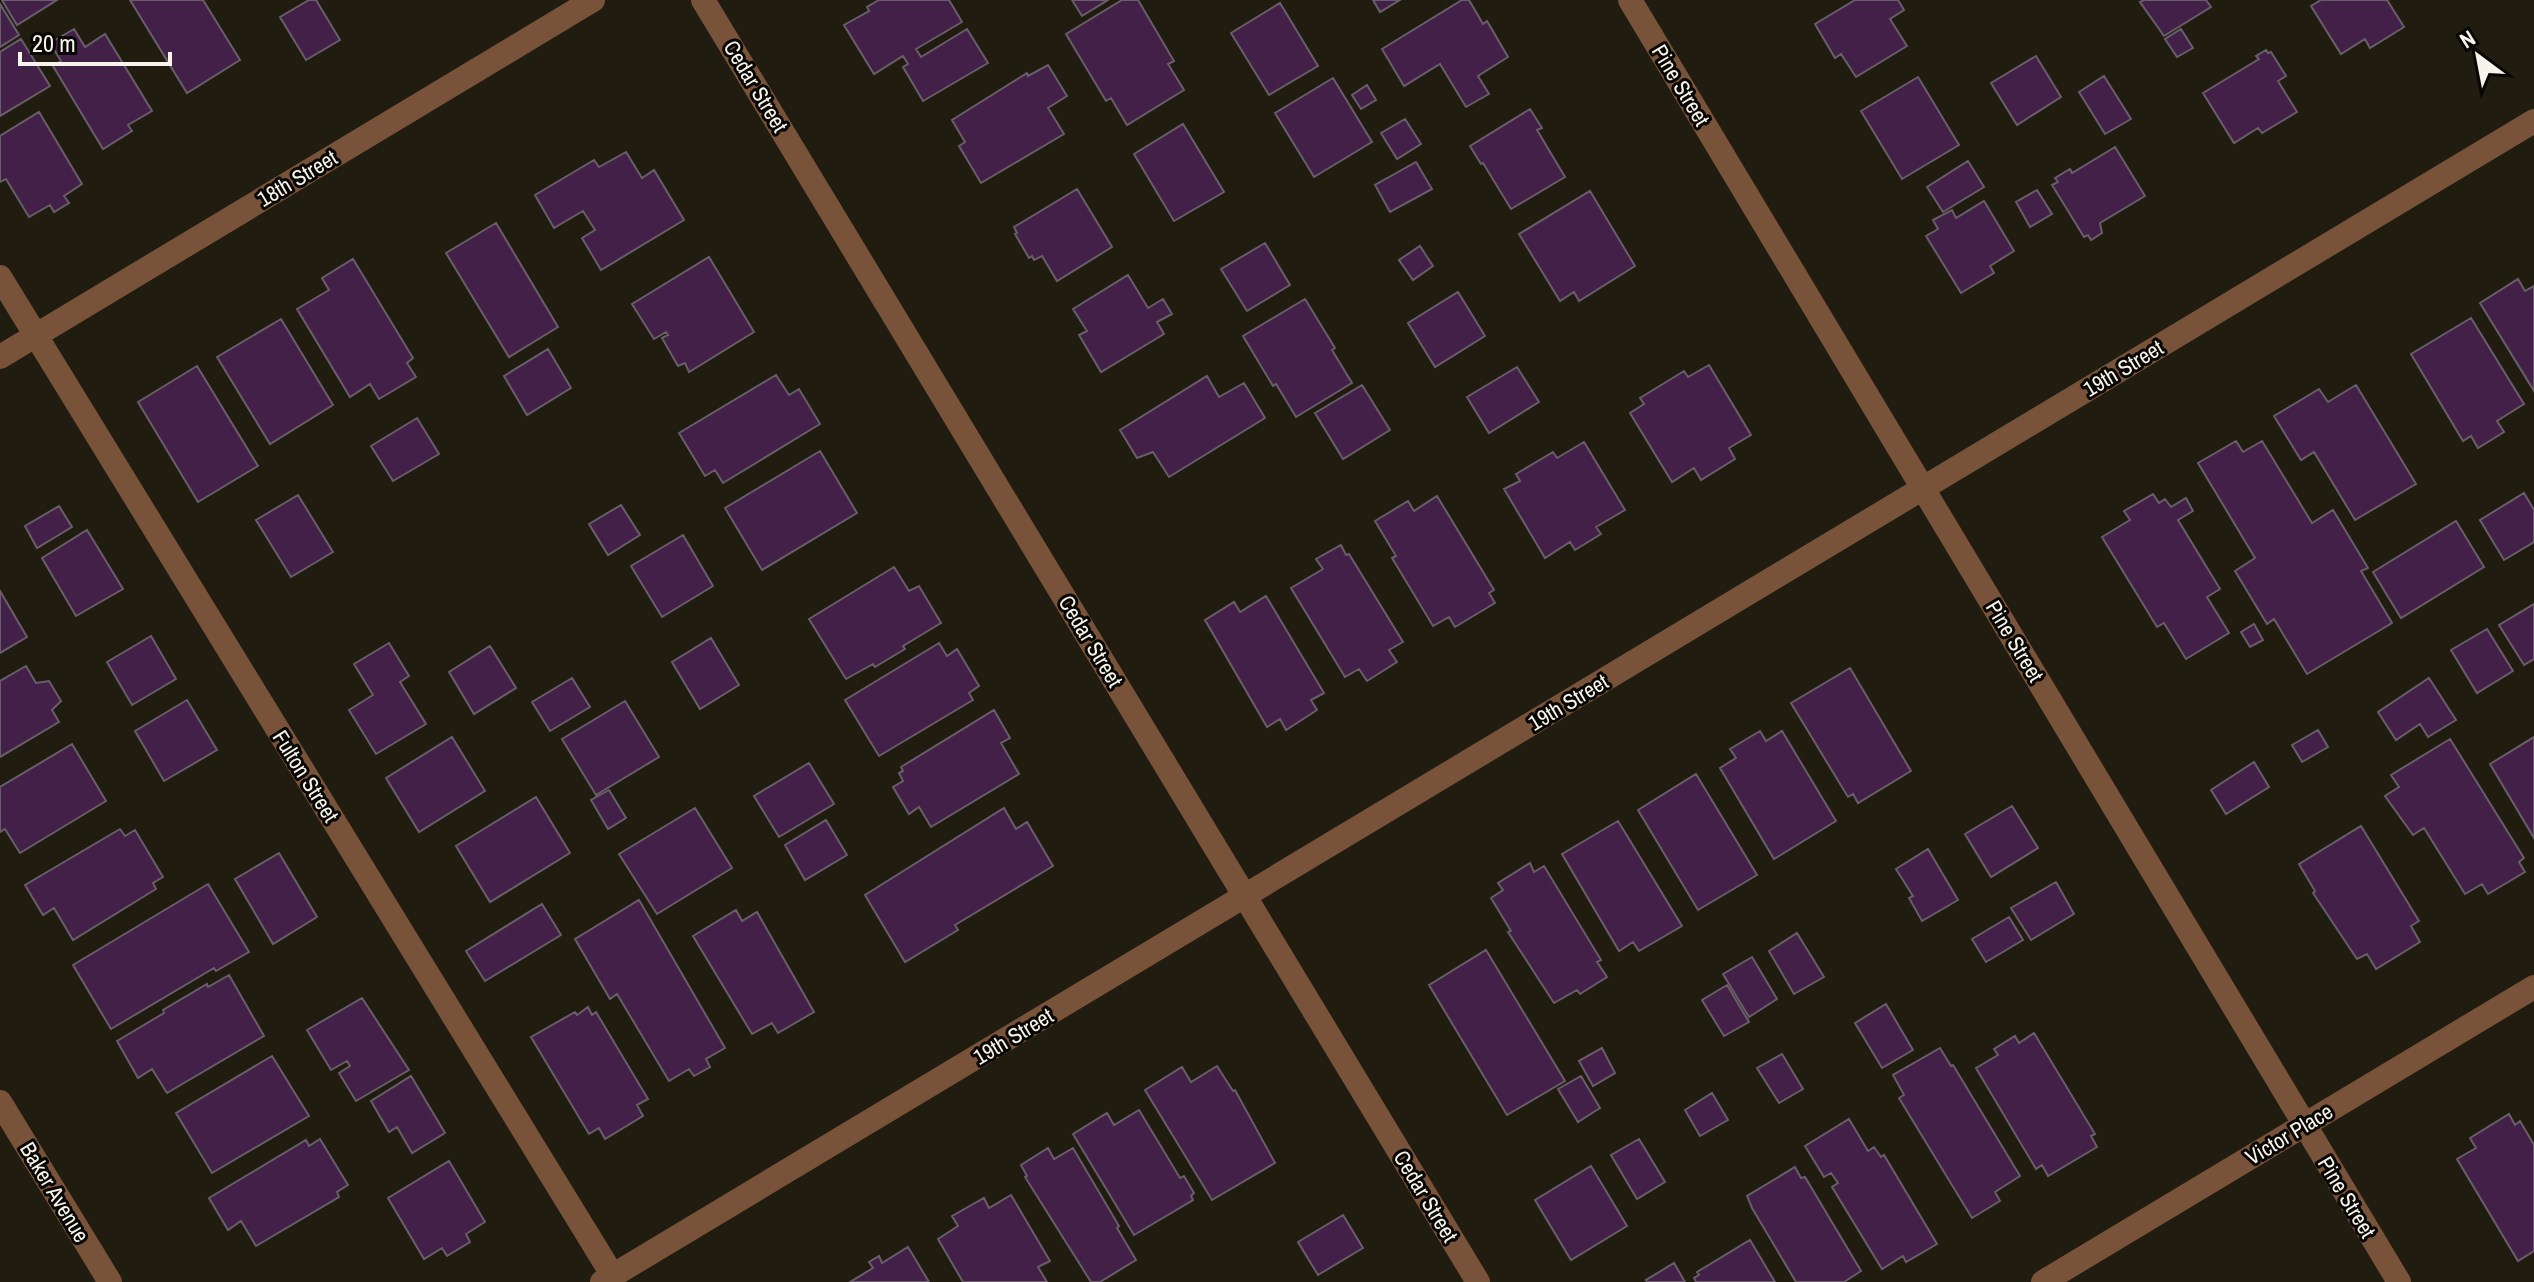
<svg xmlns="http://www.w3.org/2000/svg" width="2534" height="1282" viewBox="0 0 2534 1282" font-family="'Archivo Narrow',sans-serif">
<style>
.building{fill:#432048;stroke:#685d69;stroke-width:2}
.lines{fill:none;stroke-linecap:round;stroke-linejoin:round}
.minor{stroke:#79523a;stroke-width:24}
.labels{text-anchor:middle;stroke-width:6;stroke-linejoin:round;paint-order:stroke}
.street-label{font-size:22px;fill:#f6f4eb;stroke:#080703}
</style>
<rect width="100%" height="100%" fill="#201d10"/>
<path class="building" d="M2 0H57L17 25Z
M130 0H203L240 60 187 93Z
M309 0H316L340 40 306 60 280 17Z
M879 0H949L962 22 916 49 921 57 967 29 988 63 923 101 903 67 908 64 903 56 874 74 844 25 869 11 867 7Z
M1072 0H1108L1082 16Z
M1122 0H1138L1174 61 1168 64 1184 90 1127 125 1111 98 1106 101 1066 34Z
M1373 0H1400L1380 12Z
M1462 0H1469L1483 24 1487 21 1508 57 1478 76 1489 94 1466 107 1440 64 1404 86 1382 49Z
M1855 0H1898L1904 10 1890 19 1907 46 1856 77 1841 54 1835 58 1815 24Z
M2144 0H2206L2211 7 2164 36 2140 2Z
M2321 0H2387L2404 27 2370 48 2365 39 2341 54 2311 6Z
M1280 3 1318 66 1269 95 1231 33Z
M0 4 19 35 0 47Z
M74 29 85 47 105 34 152 111 128 125 132 131 103 149 53 66 61 61 50 43Z
M2181 29 2193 48 2177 57 2165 39Z
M21 39 50 86 0 116V52Z
M2266 50 2268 53 2271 52 2286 76 2278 81 2297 112 2262 133 2258 128 2234 143 2203 93 2259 59 2256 56Z
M2036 56 2061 97 2017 125 1991 83Z
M1048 65 1067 96 1048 108 1064 134 981 183 959 146 965 142 952 120 1027 73 1028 76Z
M2104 76 2131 119 2105 134 2079 92Z
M1918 77 1959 145 1902 179 1861 111Z
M1333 78 1372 142 1314 177 1275 113Z
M1367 85 1376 100 1361 109 1352 95Z
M1530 109 1542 128 1537 130 1565 177 1511 209 1483 163 1481 164 1470 146Z
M39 112 82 184 64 196 69 203 54 212 50 205 29 217 6 179 0 182V136Z
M1405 119 1421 144 1397 159 1381 133Z
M1183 124 1224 192 1174 221 1134 154Z
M2115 147 2145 196 2100 223 2102 233 2091 240 2088 235 2084 237 2052 185 2058 182 2055 178 2070 169 2072 173Z
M626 152 642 178 654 170 684 220 601 270 582 238 595 230 583 211 554 228 535 195 594 160 599 167Z
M1968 161 1984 187 1943 212 1927 187Z
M1416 162 1432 189 1390 212 1375 185Z
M1077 189 1112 247 1057 281 1042 256 1034 260 1032 256 1029 258 1015 234 1017 233 1014 227Z
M2037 190 2052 214 2030 227 2016 202Z
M1590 191 1635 266 1579 301 1574 292 1560 301 1519 234Z
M1984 201 2014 251 1990 266 1994 273 1961 293 1926 236 1938 229 1933 220 1952 210 1956 218Z
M496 223 558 327 509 357 446 253Z
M1265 243 1290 285 1247 311 1221 269Z
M1420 246 1433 266 1413 280 1399 260Z
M709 257 754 332 689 372 685 363 678 366 662 338 668 335 666 332 654 339 632 304Z
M353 259 413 358 407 363 416 377 379 399 370 384 350 397 297 309 329 290 322 278Z
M1128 275 1148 308 1163 299 1172 314 1157 322 1164 334 1101 372 1079 335 1087 331 1073 309Z
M2518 279 2525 291 2534 286V391L2480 303Z
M1458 292 1485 336 1435 367 1408 323Z
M1305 299 1335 348 1332 350 1352 383 1296 417 1276 384 1273 386 1243 336Z
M2471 318 2524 404 2497 421 2504 432 2478 448 2471 436 2463 441 2411 354Z
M281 319 333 405 270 444 217 357Z
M548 349 571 388 527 415 504 376Z
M1709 365 1751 435 1729 448 1735 459 1701 480 1694 468 1672 482 1630 413 1644 404 1640 398 1684 371 1688 377Z
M197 366 258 466 198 502 138 402Z
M1517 367 1539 402 1489 433 1467 397Z
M776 375 789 395 799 389 820 424 723 483 715 470 705 476 679 433Z
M1207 376 1219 397 1244 383 1265 418 1169 477 1153 452 1137 458 1120 430Z
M1362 385 1390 430 1343 459 1315 413Z
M2356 385 2416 484 2355 520 2314 452 2301 460 2274 416 2319 389 2328 402Z
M417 418 439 454 393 481 371 446Z
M2236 441 2243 452 2262 441 2312 523 2333 510 2368 568 2361 571 2392 623 2307 674 2274 619 2267 624 2235 571 2255 558 2198 463Z
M1584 442 1625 510 1596 527 1601 534 1575 550 1570 542 1545 558 1504 489 1520 481 1516 474 1553 452 1557 458Z
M820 451 857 513 762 570 725 508Z
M2524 493 2534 510V542L2504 560 2480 520Z
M2153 494 2159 503 2165 499 2171 507 2186 498 2193 511 2178 520 2220 589 2207 597 2229 633 2186 659 2164 623 2157 627 2102 537 2130 520 2124 511Z
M298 495 333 552 291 577 256 520Z
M1437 496 1494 590 1489 593 1495 603 1455 627 1449 617 1433 626 1392 558 1396 556 1375 521 1408 501 1414 511Z
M621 505 640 535 608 555 589 524Z
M59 506 72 527 37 548 25 526Z
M2456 521 2484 567 2401 618 2373 572Z
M87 530 123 589 76 616 42 558Z
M683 535 713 586 662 617 631 566Z
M1341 545 1346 555 1349 554 1403 642 1389 650 1397 662 1367 681 1359 669 1345 677 1291 588 1323 569 1316 559Z
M894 567 909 591 919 586 941 623 903 646 905 649 875 667 873 664 846 679 809 619Z
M0 591 27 637 0 653Z
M1266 596 1324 693 1311 700 1317 710 1286 730 1280 719 1267 727 1205 620 1234 602 1240 612Z
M2534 604V659L2524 665 2499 625Z
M2254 624 2263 640 2250 647 2241 632Z
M2487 629 2513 671 2477 693 2451 650Z
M151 636 176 679 132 705 107 662Z
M711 638 739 685 700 709 672 662Z
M389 643 409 676 400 682 426 724 376 754 349 710 373 695 354 664Z
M939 643 947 656 957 649 979 686 969 693 973 700 879 756 845 700Z
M490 646 516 688 474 714 449 672Z
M26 666 36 683 49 681 61 701 52 710 59 722 0 757V681Z
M1850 668 1911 771 1858 803 1853 794 1848 797 1791 703Z
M572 678 590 707 550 731 532 702Z
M2429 678 2456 720 2428 737 2420 724 2396 740 2378 712Z
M187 700 217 750 164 781 135 731Z
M625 701 659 757 596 795 562 739Z
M994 710 1010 738 1001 743 1019 774 931 827 919 807 909 814 893 787 903 781 899 773 903 771 901 767Z
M2318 730 2328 747 2302 762 2292 745Z
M1760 731 1766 741 1782 731 1836 821 1774 859 1720 768 1736 758 1730 749Z
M452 737 485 791 419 832 386 778Z
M2534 737V838L2490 764Z
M2450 739 2524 858 2519 862 2525 872 2488 894 2482 884 2465 894 2424 828 2413 835 2385 796 2399 787 2391 775Z
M72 744 106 801 20 853 5 829 0 832V787Z
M2254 762 2269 787 2226 814 2211 790Z
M809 763 834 804 779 837 754 796Z
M1696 774 1757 875 1698 910 1638 810Z
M609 790 626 818 608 829 591 800Z
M536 797 570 853 490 902 456 846Z
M2012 806 2038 848 1991 877 1965 834Z
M695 808 732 868 657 914 619 854Z
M1004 808 1016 829 1027 822 1053 866 955 925 958 930 905 962 865 895Z
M826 820 847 855 805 880 785 845Z
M1618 821 1682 926 1639 951 1633 942 1619 951 1562 854Z
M2361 826 2419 921 2411 926 2420 942 2376 969 2367 954 2357 959 2313 893 2315 891 2299 864Z
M120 829 125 836 135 830 163 877 153 883 156 889 73 940 54 908 43 915 25 885Z
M1928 849 1958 900 1922 921 1909 898 1913 896 1896 869Z
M279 853 317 917 273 944 235 879Z
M1530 863 1534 872 1544 866 1601 960 1597 962 1607 977 1580 994 1577 990 1554 1003 1508 932 1511 931 1491 898 1503 890 1498 883Z
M2056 882 2074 914 2031 940 2011 908Z
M208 884 249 952 216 971 214 968 111 1029 73 965Z
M639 900 725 1048 706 1059 710 1067 694 1076 689 1069 669 1081 617 994 610 999 575 939Z
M542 904 561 935 485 981 466 951Z
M736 910 742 921 757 912 814 1012 778 1033 772 1023 752 1034 693 936Z
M2009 917 2023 940 1986 962 1972 939Z
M1797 933 1824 977 1794 994 1769 951Z
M1486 950 1565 1081 1507 1115 1429 985Z
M1752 957 1777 999 1749 1017 1723 974Z
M229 975 264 1036 167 1093 152 1069 138 1078 117 1041 164 1013 163 1010 207 984 208 987Z
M1727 985 1749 1022 1724 1036 1702 1000Z
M362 998 409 1070 356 1101 339 1073 350 1066 347 1061 331 1070 307 1030Z
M1886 1004 1913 1050 1882 1068 1855 1023Z
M588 1007 592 1015 596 1012 648 1099 637 1105 643 1116 605 1139 599 1128 589 1134 531 1037 575 1012 577 1015Z
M2034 1033 2095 1134 2091 1136 2097 1147 2048 1176 2042 1165 2036 1169 1976 1068 1998 1055 1994 1049 2015 1036 2019 1043Z
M1602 1048 1615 1073 1593 1086 1579 1061Z
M1940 1048 1951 1066 1953 1065 2020 1176 1995 1192 2000 1201 1972 1218 1899 1098 1904 1095 1893 1075Z
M1782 1054 1803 1089 1779 1103 1757 1068Z
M272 1056 309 1116 212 1173 176 1113Z
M1217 1066 1233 1091 1235 1090 1275 1163 1212 1200 1145 1090 1182 1067 1191 1082Z
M411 1076 445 1133 412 1153 397 1127 389 1132 371 1101Z
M1581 1076 1600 1108 1578 1122 1558 1089Z
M1712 1093 1728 1120 1700 1136 1685 1110Z
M1139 1110 1180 1178 1184 1176 1194 1193 1191 1196 1193 1200 1134 1235 1073 1134 1107 1113 1114 1125Z
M2509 1114 2515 1125 2520 1121 2534 1145V1251L2518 1261 2457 1159 2476 1148 2470 1138Z
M1849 1119 1868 1151 1874 1147 1881 1157 1884 1155 1937 1244 1906 1262 1903 1256 1882 1269 1832 1187 1838 1183 1831 1173 1824 1177 1805 1146Z
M320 1139 348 1185 337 1192 339 1197 256 1246 241 1221 228 1230 209 1198 306 1140 309 1146Z
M1639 1139 1665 1182 1637 1199 1611 1155Z
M1048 1148 1054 1159 1073 1148 1119 1226 1117 1228 1136 1260 1100 1282H1091L1025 1177 1027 1176 1021 1165Z
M449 1161 485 1222 466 1234 470 1242 447 1256 442 1248 424 1259 388 1198Z
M1591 1166 1627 1226 1571 1260 1535 1200Z
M1795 1167 1801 1178 1805 1177 1861 1271 1844 1282H1796L1752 1208 1747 1196Z
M1011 1195 1050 1261 1038 1267 1047 1282H963L938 1239 958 1226 952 1216 984 1198 989 1208Z
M1343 1215 1363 1248 1318 1275 1298 1242Z
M1750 1240 1775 1282H1696L1694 1278 1699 1275 1697 1272Z
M908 1247 929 1282H850L873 1268 869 1262 879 1256 882 1263Z
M1674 1263 1685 1282H1647L1646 1280Z"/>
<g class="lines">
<path class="minor" d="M703 0 1478 1282
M1630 0 2399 1282
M0 277 613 1276
M0 357 593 0
M0 1102 110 1282
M602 1282 2534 121
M2043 1282 2534 987"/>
</g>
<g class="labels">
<g class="street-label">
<text transform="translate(1681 85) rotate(59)" y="8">Pine Street</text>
<text transform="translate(756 86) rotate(59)" y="8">Cedar Street</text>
<text transform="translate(297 178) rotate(-31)" y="8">18th Street</text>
<text transform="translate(2123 368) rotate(-31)" y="8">19th Street</text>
<text transform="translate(1091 641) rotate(59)" y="8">Cedar Street</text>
<text transform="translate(2015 641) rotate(59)" y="8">Pine Street</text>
<text transform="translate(1568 702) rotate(-31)" y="8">19th Street</text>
<text transform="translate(306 776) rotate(58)" y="8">Fulton Street</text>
<text transform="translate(1013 1036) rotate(-31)" y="8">19th Street</text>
<text transform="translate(2289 1134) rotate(-31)" y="8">Victor Place</text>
<text transform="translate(55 1192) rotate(59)" y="8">Baker Avenue</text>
<text transform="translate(1426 1196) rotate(59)" y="8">Cedar Street</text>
<text transform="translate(2347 1197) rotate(59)" y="8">Pine Street</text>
</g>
</g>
<g transform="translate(2478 56) rotate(328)" stroke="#080703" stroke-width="6" paint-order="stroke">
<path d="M0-6L14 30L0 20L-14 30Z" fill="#f6f4eb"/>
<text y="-12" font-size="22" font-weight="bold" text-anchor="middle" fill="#f6f4eb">N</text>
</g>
<path d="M20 52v12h150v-12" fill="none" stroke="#f6f4eb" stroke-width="4"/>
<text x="32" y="52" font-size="24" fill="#f6f4eb" stroke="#080703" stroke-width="6" paint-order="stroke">20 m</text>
</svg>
